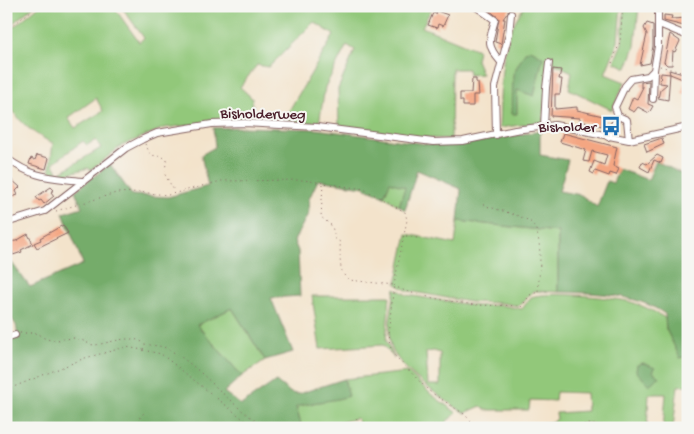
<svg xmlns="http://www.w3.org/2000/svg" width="694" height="434" viewBox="0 0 694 434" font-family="'Gochi Hand',sans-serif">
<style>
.green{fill:#92c87a;stroke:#6e7452;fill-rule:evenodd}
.forest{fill:#75ac6a;stroke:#60664a}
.building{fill:#f4a682}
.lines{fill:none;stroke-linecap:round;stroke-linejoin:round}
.minor-casing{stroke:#856463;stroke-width:8}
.path{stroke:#856463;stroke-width:1;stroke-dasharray:1 4;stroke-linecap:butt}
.minor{stroke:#fff;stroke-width:6}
.labels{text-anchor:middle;stroke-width:4;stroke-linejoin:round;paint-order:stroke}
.street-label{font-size:15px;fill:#4a1f2b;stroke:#f6f6f2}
.poi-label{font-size:15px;fill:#4a1f2b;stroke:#f6f6f2;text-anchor:end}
</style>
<rect width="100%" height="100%" fill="#f6f6f2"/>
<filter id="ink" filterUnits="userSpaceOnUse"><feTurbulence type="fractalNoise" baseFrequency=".02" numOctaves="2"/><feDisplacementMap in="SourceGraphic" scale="10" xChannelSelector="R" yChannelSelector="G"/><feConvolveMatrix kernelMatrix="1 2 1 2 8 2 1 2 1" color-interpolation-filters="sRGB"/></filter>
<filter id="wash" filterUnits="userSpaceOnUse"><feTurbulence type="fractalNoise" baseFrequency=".0096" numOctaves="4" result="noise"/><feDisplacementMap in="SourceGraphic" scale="20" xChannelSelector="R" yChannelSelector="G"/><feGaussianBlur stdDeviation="1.12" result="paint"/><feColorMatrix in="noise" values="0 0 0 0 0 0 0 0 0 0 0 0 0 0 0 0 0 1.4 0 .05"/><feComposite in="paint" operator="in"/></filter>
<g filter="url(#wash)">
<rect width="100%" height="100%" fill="#f3e3cb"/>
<path class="green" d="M6 6H34L6 29Z
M39 6H113L139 42 144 38 121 6H433L422 27 478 50 476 60 482 74 469 75 468 69H452L451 139 424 138 339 127 338 89 355 50 347 45 325 87 319 124 284 119 334 35 314 22 273 63 268 67 257 65 240 87 252 98 253 107 246 119 164 128 121 146 91 170 88 168 62 175H49L53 143C34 135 11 117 6 95 3 78 6 52 6 33ZM96 98 103 111 75 128 68 118ZM96 140 101 148 59 173 53 163 83 141 87 145Z
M525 6H621L618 42 605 74 625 82 612 110 569 89 572 72 549 61 543 122 499 128C501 89 498 39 525 6Z
M624 6H639L635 46 627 68 614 62 622 43Z
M390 182 406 187 399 206 384 196Z
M458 221 558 232V292L533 291 519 306 502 303 470 302 408 291 396 284 407 234 455 244Z
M395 288 407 295 477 306 501 305 522 309 531 297C548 291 608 297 627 301 640 304 654 311 665 318L666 329 680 357 688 356V385L678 386 673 428H663L666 394H649L647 428H609L589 423 547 428H502L553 422 557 419 556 413 587 411 586 393 556 392 555 401 530 400 529 410H485L481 406 465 413C446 402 396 367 391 346 386 328 393 306 395 288ZM434 351 440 353V385H428L426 352Z
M312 296H390L386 340 394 358 383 345 320 349Z
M232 308 265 360 242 376 197 325Z
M408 372 432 395 457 413 447 421 446 428H361L357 418 321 428H302L296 407 321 401 346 382 344 379Z"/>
<path class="forest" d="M531 50 543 57 534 96 517 90V114H512L513 74 525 52Z
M243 127 316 129 434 145 476 142 540 131V155L568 160 559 191 581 195 597 207 607 181 613 183 619 169 648 180 656 161 688 177V356L680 358 666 329 665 314C635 293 594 293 558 292V232L458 221 461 189 417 170 405 210 399 206 405 187 390 182 384 196 364 187 318 180 309 199 308 214 294 241 298 251 300 296 271 298 293 352 265 360 232 308 197 325 242 376 224 392 241 405 276 381 291 393 298 394 344 379 349 396C331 402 314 401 296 407L302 428H6V346L11 343 10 339 18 337 16 325 6 311V265L12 263 30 287 83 264 63 213 82 207 75 191 110 164 132 195 168 197 208 186 201 155 215 147 213 128Z
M643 363 655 368 653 372 659 377 649 385 636 371 637 365Z"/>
<g id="blocks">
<path class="building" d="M484 6H512L503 19H505L501 44 495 42 499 18Z
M437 11 448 15 443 26 438 24 437 28 428 25 433 13 436 14Z
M664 15 672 16 671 19 688 18V27L664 21Z
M647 23 653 25V46L650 63 640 65 647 34 644 28Z
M670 34 680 41 675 52 673 51 672 65H667L664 62Z
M686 62 687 94 682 93 685 80 670 74 668 100 658 98 660 90 667 84 660 83 661 73 670 74 669 70 683 74Z
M553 69 561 70 559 79H562L560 94H555V109L577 107V110L603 116 602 126 580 121V118L551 116Z
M472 79H476V82L478 83 479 95H473V106H463V101H460V93H471Z
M649 81 648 104 653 106 649 113 638 107 634 112 628 109 633 97 637 99 643 87H641V82Z
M563 133 617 147 613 166 619 169 616 175 610 173 609 176 595 171 594 174 590 172 594 161 604 165 607 155 592 151 589 162 583 161 586 150 560 142Z
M662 138 664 144 647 152 644 144Z
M37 155 49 158 46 169 29 164 31 158 35 160Z
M657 155 663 158 661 163 654 160 649 172 640 167 642 162 647 164Z
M12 180 20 187 16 191 18 195 12 197 6 190Z
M51 187 54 190 51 192 54 196 44 204 41 200 39 201 36 197Z
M63 225 68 233 37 248 34 243 41 240 40 238Z
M28 234 33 244 21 250 22 252 13 255 12 251 9 252 6 242 16 241Z"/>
</g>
</g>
<g filter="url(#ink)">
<use href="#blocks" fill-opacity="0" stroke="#856463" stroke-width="1"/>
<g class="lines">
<defs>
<path id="minor" d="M475 6 495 20C489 40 486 45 500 61
M659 24 688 36
M653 99 654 70
M544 126 546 88 549 63
M496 135 495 87 509 34 511 14
M608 137 618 116 615 107 625 86 631 79 648 76 654 70 658 46V6
M629 140 688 127
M6 158C35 179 49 177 82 181
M6 223 45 211 126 148 143 139 157 133 212 124 245 123 317 127 433 142 463 141 515 130 555 125 629 140 627 120 618 116
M6 338 15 335"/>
</defs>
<use href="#minor" class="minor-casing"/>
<path class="path" d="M6 31 37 6
M612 63 620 42 623 6
M660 66 688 74
M145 144 151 155 163 157 167 160 164 173 175 192
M323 184 321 217 332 226 335 239 340 242C341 255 337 272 349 280L394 285 388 335 392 353 429 391 464 414 478 428
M56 211 116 193 138 192 168 195 221 181 303 180 364 189 405 212 407 220 394 285C402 294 463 304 478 305 492 306 506 304 521 307L530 295 538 292C539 276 545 231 529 221 515 213 496 210 481 204
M406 236 417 238
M6 324 9 320
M20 333H37C49 344 59 339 74 338 82 338 87 345 95 345 110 343 132 333 145 344
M143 349 145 344C153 346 161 345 168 349 205 369 230 408 268 428
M6 390 85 358 126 347 143 350 161 354 247 422 260 428
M356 418 360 428
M138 428 140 417 144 413
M554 428 589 424 604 428"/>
<use href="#minor" class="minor"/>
</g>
</g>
<defs>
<symbol id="bus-bare" viewBox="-9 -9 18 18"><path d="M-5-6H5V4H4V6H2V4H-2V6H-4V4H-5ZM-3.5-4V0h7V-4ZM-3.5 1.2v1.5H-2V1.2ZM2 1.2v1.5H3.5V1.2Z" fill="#1f6fb2" stroke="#f6f6f2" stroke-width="2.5" paint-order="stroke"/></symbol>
</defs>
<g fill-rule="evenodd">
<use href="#bus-bare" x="597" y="112" width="28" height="28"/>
</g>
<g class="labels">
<g class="street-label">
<text transform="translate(263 113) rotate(1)" y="5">Bisholderweg</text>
</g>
<g class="poi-label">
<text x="596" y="131">Bisholder</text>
</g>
</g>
<rect width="694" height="434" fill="none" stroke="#f6f6f2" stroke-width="25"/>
</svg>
